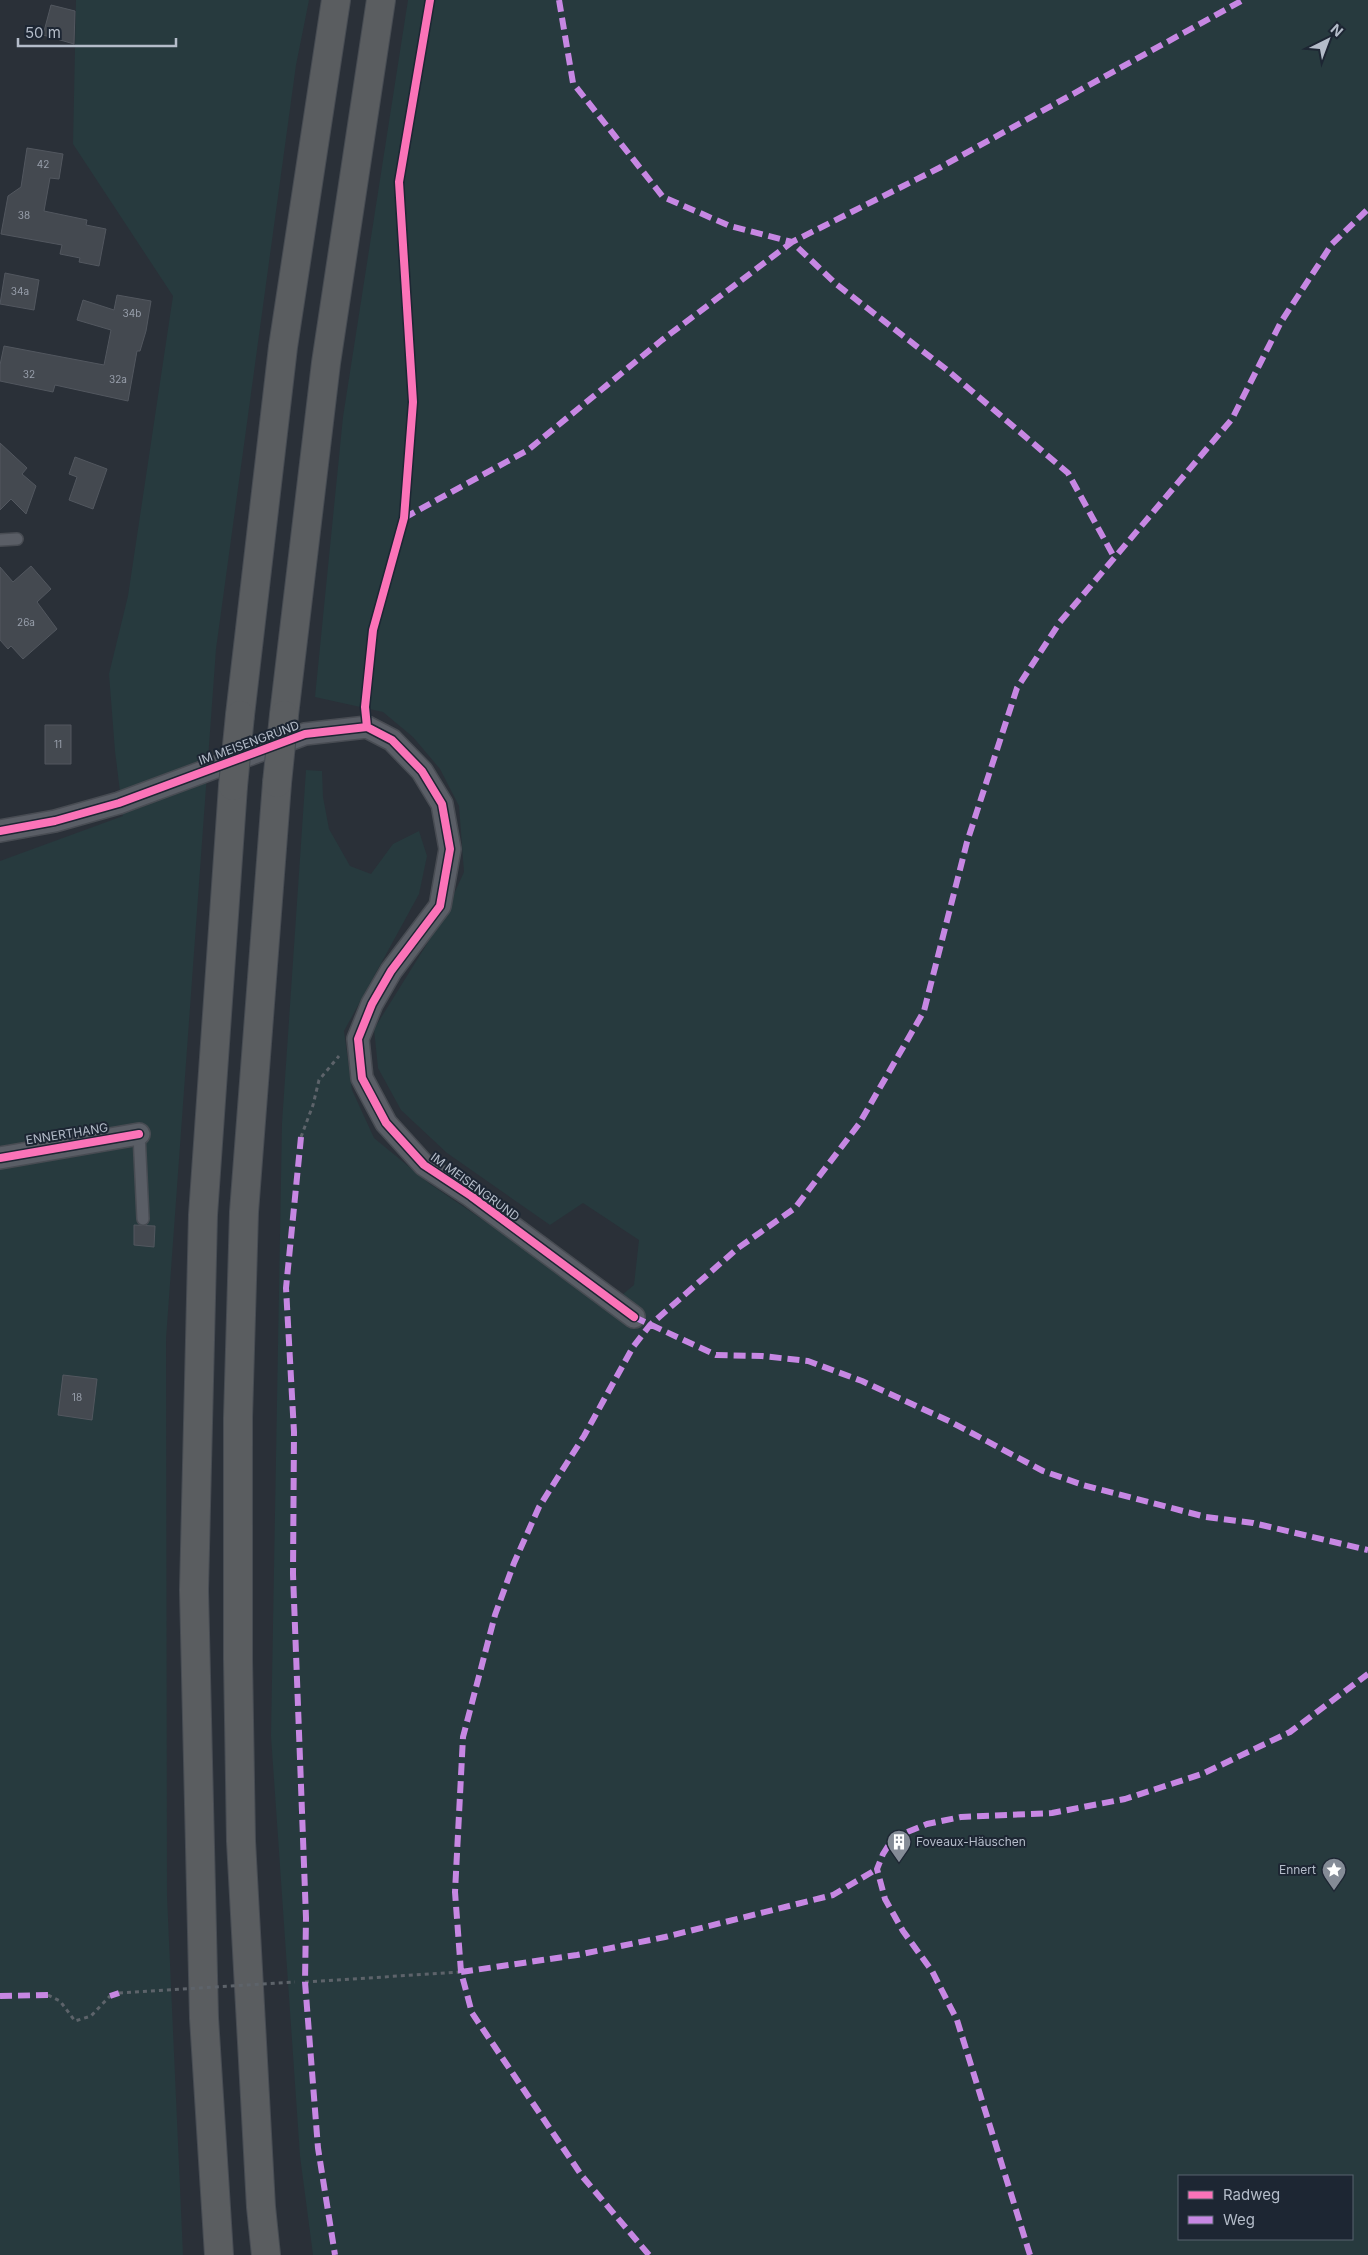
<svg xmlns="http://www.w3.org/2000/svg" width="1368" height="2255" viewBox="0 0 1368 2255" font-family="Inter,sans-serif">
<style>
.green{fill:#273a3e;fill-rule:evenodd}
.building{fill:#444950;stroke:#52575f}
.lines{fill:none;stroke-linecap:round;stroke-linejoin:round}
.lane-casing{stroke:#484c53;stroke-width:14}
.street-casing{stroke:#484c53;stroke-width:24}
.highway-casing{stroke:#474c53;stroke-width:30}
.path{stroke:#5d636a;stroke-width:3;stroke-dasharray:4 4;stroke-linecap:butt}
.lane{stroke:#5a5e66;stroke-width:11}
.street{stroke:#5a5e66;stroke-width:21}
.highway{stroke:#5a5d60;stroke-width:28}
.highway-bridge-casing{stroke:#474c53;stroke-width:30;stroke-linecap:butt}
.path-bridge{stroke:#5d636a;stroke-width:3;stroke-dasharray:4 4;stroke-linecap:butt}
.highway-bridge{stroke:#5a5d60;stroke-width:28}
.quiet{stroke:#c787e3;stroke-width:6;stroke-dasharray:12 6;stroke-linecap:butt}
.cycleway-casing{stroke:#1d2633;stroke-width:11}
.cycleway{stroke:#fb73b8;stroke-width:8}
.labels{text-anchor:middle;stroke-width:4;stroke-linejoin:round;paint-order:stroke}
.number-label{font-size:10px;fill:#989fab}
.street-label{font-size:12px;fill:#b4bcc9;stroke:#1d2633}
.poi-label{font-size:12px;fill:#b4bcc9;stroke:#1d2633;text-anchor:start}
</style>
<rect width="100%" height="100%" fill="#2a3038"/>
<path class="green" d="M76 0H309L296 65 216 649 166 1339 167 1896 183 2255H0V861L123 816 115 751 109 674 128 596 173 296 73 144Z
M408 0H1368V2255H313L300 2156 271 1736 282 1123 306 770 322 771 323 797 329 829 350 866 371 874 393 844 419 831 427 856 419 894 344 1031 352 1090 374 1138 430 1184 517 1243 605 1309 634 1285 639 1240 583 1203 550 1225 447 1153 401 1110 378 1068 374 1029 443 918 464 872 459 806 440 769 413 737 383 712 315 697 343 417ZM1179 2176H1352V2239H1179Z"/>
<path class="building" d="M51 5 75 11 74 44 43 35Z
M27 148 63 154 59 179 50 178 44 211 87 220 86 225 106 229 99 266 79 262 80 258 60 254 62 245 1 234 8 196 21 187Z
M5 273 39 280 34 310 0 304Z
M117 295 151 301 146 331 140 351H137L128 401 55 385 53 392 0 381V365L4 346 104 365 111 330 77 320 83 300 114 310Z
M0 443 27 468 22 474 36 486 26 514 11 499 0 510Z
M75 457 107 469 93 509 69 500 77 477 69 474Z
M31 566 51 589 37 602 57 629 23 659 11 646 8 649 0 640V567L13 582Z
M45 725H71V764H45Z
M134 1225 155 1226 154 1247 134 1245Z
M63 1375 97 1379 92 1420 58 1415Z"/>
<g class="lines">
<defs>
<path id="lane" d="M0 540 17 539
M139 1134 143 1219"/>
<path id="street" d="M0 831 55 821 119 803 305 734 367 727 392 740 422 771 442 804 450 849 440 906 391 971 372 1004 358 1039 362 1078 386 1123 424 1165 471 1196 634 1317
M0 1158 139 1134"/>
<path id="highway" d="M240 715 283 347 336 0
M284 715 326 363 381 0
M219 2255 204 2018 194 1590 203 1215 233 786
M266 2255 261 2207 241 1841 238 1659V1418L244 1212 277 783"/>
</defs>
<use href="#lane" class="lane-casing"/>
<use href="#street" class="street-casing"/>
<use href="#highway" class="highway-casing"/>
<path class="path" d="M301 1137 313 1105 319 1080 339 1056
M305 1982 461 1972
M48 1995 60 2001 75 2021 91 2016 110 1996"/>
<use href="#lane" class="lane"/>
<use href="#street" class="street"/>
<use href="#highway" class="highway"/>
<defs>
<path id="highway-bridge" d="M277 783 284 715
M233 786 240 715"/>
</defs>
<use href="#highway-bridge" class="highway-bridge-casing"/>
<path class="path-bridge" d="M119 1993 295 1982"/>
<use href="#highway-bridge" class="highway-bridge"/>
<path class="quiet" d="M559 0 573 83 663 197 730 226 792 242 939 168 1243 0
M404 518 528 450 662 340 792 242 836 284 946 369 1068 473 1114 557
M301 1137 286 1288 294 1432 293 1574 306 1918 305 1982 318 2148 335 2255
M634 1317 716 1355 762 1356 808 1361 862 1381 949 1421 1043 1471 1083 1485 1206 1517 1253 1523 1368 1550
M461 1972 577 1955 665 1937 833 1895 877 1869
M0 1996 48 1995
M110 1996 119 1993
M649 2255 582 2176 472 2013 461 1972 455 1892 463 1737 495 1615 514 1563 539 1507 584 1436 633 1347 650 1325 738 1248 795 1208 859 1124 924 1011 967 842 1017 688 1060 622 1232 419 1281 322 1332 244 1368 209
M1030 2255 957 2020 932 1971 903 1931 885 1899 877 1869 883 1854 890 1843 905 1833 927 1824 961 1817 1052 1813 1125 1799 1202 1774 1290 1732 1368 1674"/>
<defs>
<path id="cycleway" d="M367 727 365 707 373 630 404 518 413 402 399 182 430 0
M0 831 55 821 119 803 305 734 367 727 392 740 422 771 442 804 450 849 440 906 391 971 372 1004 358 1039 362 1078 386 1123 424 1165 471 1196 634 1317
M0 1158 139 1134"/>
</defs>
<use href="#cycleway" class="cycleway-casing"/>
<use href="#cycleway" class="cycleway"/>
</g>
<defs>
<symbol id="building-pin" viewBox="-11 -11 22 30"><path d="M0 17L-7.5 6A9.5 9.5 0 1 1 7.5 6Z" fill="#848b96" stroke="#1d2633"/><path d="M-4-6H4V6H1V3H-1V6H-4ZM-2.5-4.3h1.7v1.8h-1.7ZM.8-4.3h1.7v1.8H.8ZM-2.5-1h1.7V.8h-1.7ZM.8-1h1.7V.8H.8Z" fill="#fff"/></symbol>
<symbol id="sight-pin" viewBox="-11 -11 22 30"><path d="M0 17L-7.5 6A9.5 9.5 0 1 1 7.5 6Z" fill="#848b96" stroke="#1d2633"/><path d="M0-6L1.8-2.2L6-1.7L2.9 1.2L3.7 5.4L0 3.3L-3.7 5.4L-2.9 1.2L-6-1.7L-1.8-2.2Z" fill="#fff"/></symbol>
</defs>
<g fill-rule="evenodd">
<use href="#building-pin" x="885" y="1828" width="28" height="38"/>
<use href="#sight-pin" x="1320" y="1856" width="28" height="38"/>
</g>
<g class="labels">
<g class="number-label">
<text x="43" y="168">42</text>
<text x="24" y="219">38</text>
<text x="20" y="295">34a</text>
<text x="132" y="317">34b</text>
<text x="29" y="378">32</text>
<text x="118" y="383">32a</text>
<text x="26" y="626">26a</text>
<text x="58" y="748">11</text>
<text x="77" y="1401">18</text>
</g>
<g class="street-label">
<text transform="translate(249 743) rotate(-20)" y="4">IM MEISENGRUND</text>
<text transform="translate(67 1134) rotate(-9)" y="4">ENNERTHANG</text>
<text transform="translate(475 1187) rotate(36)" y="4">IM MEISENGRUND</text>
</g>
<g class="poi-label">
<text x="916" y="1846">Foveaux-Häuschen</text>
<text x="1316" y="1874" text-anchor="end">Ennert</text>
</g>
</g>
<rect x="1178" y="2175" width="175" height="65" fill="#1d2633" stroke="#59626f"/>
<rect x="1188" y="2191" width="25" height="8" fill="#fb73b8" stroke="#59626f"/>
<text x="1223" y="2200" font-size="15" fill="#b4bcc9">Radweg</text>
<rect x="1188" y="2216" width="25" height="8" fill="#c787e3" stroke="#59626f"/>
<text x="1223" y="2225" font-size="15" fill="#b4bcc9">Weg</text>
<g transform="translate(1328 40) rotate(42)" stroke="#1d2633" stroke-width="4" paint-order="stroke">
<path d="M0-4L9 19L0 12L-9 19Z" fill="#b4bcc9"/>
<text y="-8" font-size="14" font-weight="bold" text-anchor="middle" fill="#b4bcc9">N</text>
</g>
<path d="M18 38v8h158v-8" fill="none" stroke="#b4bcc9" stroke-width="2.5"/>
<text x="25" y="38" font-size="15" fill="#b4bcc9" stroke="#1d2633" stroke-width="4" paint-order="stroke">50 m</text>
</svg>
